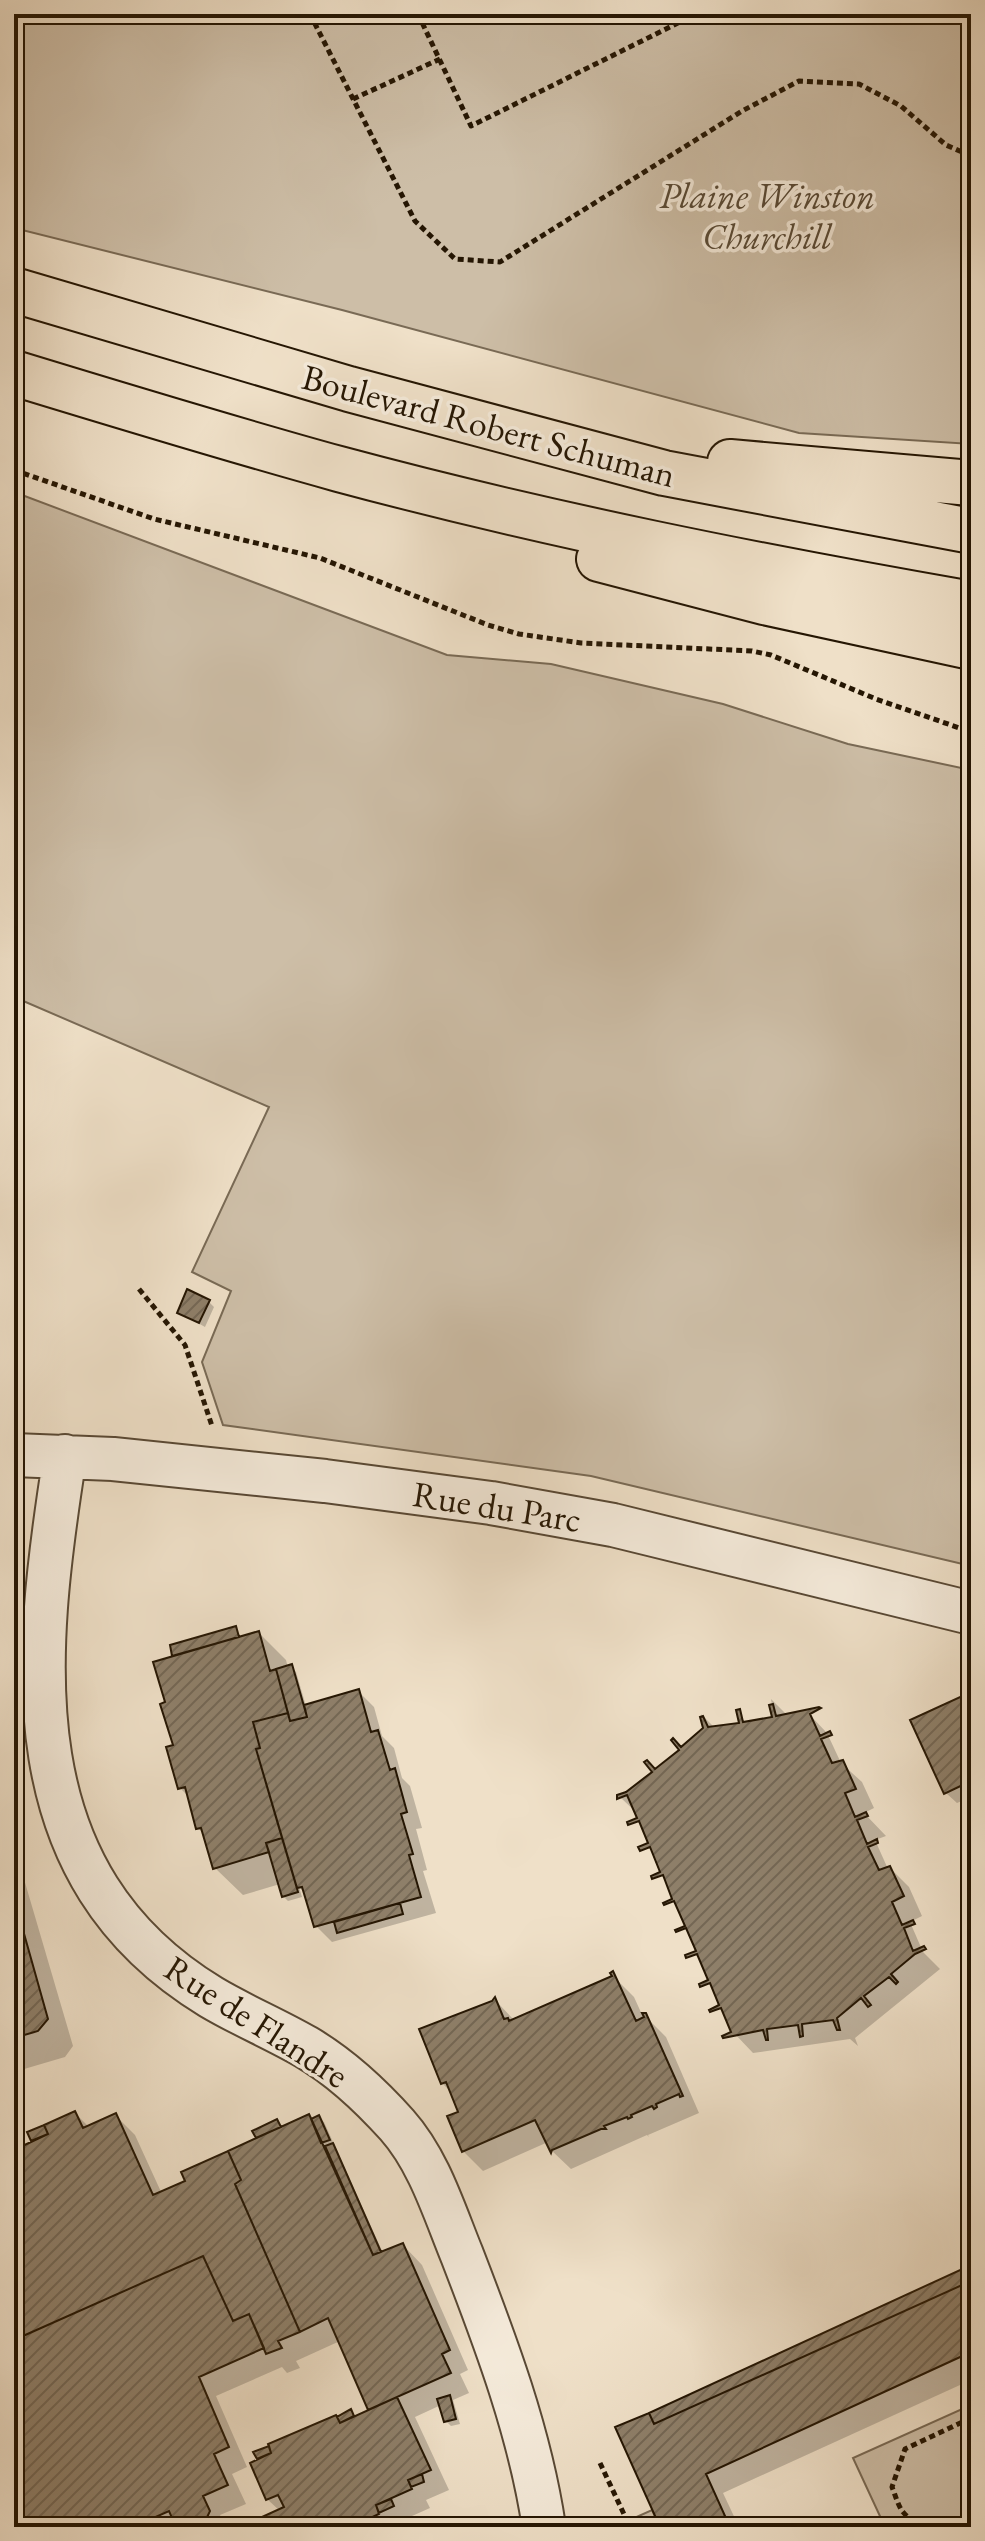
<svg xmlns="http://www.w3.org/2000/svg" width="985" height="2541" viewBox="0 0 985 2541" font-family="'EB Garamond',serif">
<style>
.green{fill:#cdbea7;stroke:#796a55;stroke-width:2}
.shadow{fill:#0003}
.building{fill:url(#building-hatch);stroke:#251603;stroke-width:2}
.lines{fill:none;stroke-linecap:round;stroke-linejoin:round}
.street-casing{stroke:#584834;stroke-width:46}
.highway-casing{stroke:#251603;stroke-width:48}
.path{stroke:#251603;stroke-width:5;stroke-dasharray:6 4;stroke-linecap:butt}
.street{stroke:#f5ebdb;stroke-width:42}
.highway{stroke:#efe0c8;stroke-width:44}
.labels{text-anchor:middle;stroke-width:7;stroke-linejoin:round;paint-order:stroke}
.park-label{font-size:36px;font-style:italic;fill:#574834;stroke:#f5ebdb}
.street-label{font-size:36px;fill:#251603;stroke:#f5ebdb}
</style>
<defs>
<pattern id="building-hatch" width="6" height="6" patternUnits="userSpaceOnUse" patternTransform="scale(2)"><rect width="6" height="6" fill="#8e7f69"/><path d="M-1 1l2-2M0 6l6-6M5 7l2-2" fill="none" stroke="#746754"/></pattern>
</defs>
<rect width="100%" height="100%" fill="#efe0c8"/>
<filter id="stains"><feTurbulence type="fractalNoise" baseFrequency=".0025" numOctaves="4"/><feColorMatrix values="0 0 0 0 .2 0 0 0 0 .09 0 0 0 0 .02 0 0 0 .5 -.17"/></filter>
<radialGradient id="worn" r=".72"><stop offset=".6" stop-color="#630" stop-opacity="0"/><stop offset="1" stop-color="#630" stop-opacity=".3"/></radialGradient>
<path class="green" d="M14 14H971V444L799 433 342 310 14 228Z
M14 492 447 655 551 664 723 704 848 744 971 770V1566L591 1476 223 1425 202 1362 231 1291 192 1272 269 1107 14 997Z
M971 2405V2527H885L853 2458Z
M652 2510 660 2527H636L632 2519Z"/>
<path class="shadow" d="M209 1302 214 1307 205 1327 180 1313Z
M235 1628 242 1638 259 1633 286 1660 288 1668 291 1667 296 1672 306 1706 359 1692 374 1707 382 1736 394 1748 402 1778 410 1786 422 1828 416 1829 427 1870 423 1871 436 1913 332 1942 316 1926 307 1895 299 1887 302 1897 288 1901 283 1896 280 1884 243 1895 215 1868 205 1835 198 1828 189 1797 180 1788 167 1704 175 1658 172 1646Z
M971 1694V1797L957 1803 946 1793Z
M771 1699 788 1716 808 1713 827 1733 841 1763 862 1782 874 1808 864 1813 886 1836 875 1840 888 1869 890 1868 909 1887 922 1916 910 1922 923 1952 940 1969 855 2038 858 2046 850 2039 753 2053 734 2033 638 1814 621 1798 706 1729 701 1714 715 1728 774 1718Z
M14 1800 23 1828 14 1831Z
M14 1845 73 2046 65 2057 14 2072Z
M614 1977 634 1997 644 2019 647 2018 666 2037 699 2113 648 2135 649 2137 647 2135 571 2169 551 2150 548 2142 483 2171 463 2151 461 2113 453 2094 442 2083 493 2002 495 2000 515 2021Z
M75 2113 90 2128 116 2116 135 2135 162 2194 188 2182 258 2139 255 2132 277 2121 283 2128 318 2117 324 2122 383 2253 403 2245 422 2265 468 2370 460 2374 469 2393 453 2400 460 2424 451 2426 446 2421 441 2405 415 2417 449 2490 426 2500 430 2508 394 2524 395 2527H244L280 2511 267 2499 258 2458 351 2411 356 2417 370 2411 340 2341 296 2361 300 2368 287 2373 282 2367 216 2396 247 2467 232 2474 246 2504 220 2515 226 2527H14V2141L17 2139 24 2147Z
M971 2267V2380L723 2493 739 2527H662L617 2428Z"/>
<path class="building" d="M187 1289 210 1300 199 1323 177 1313Z
M236 1626 239 1637 172 1656 170 1645Z
M259 1631 270 1671 276 1669 288 1713 253 1722 260 1748 256 1749 282 1838 266 1843 269 1852 213 1869 201 1828 196 1829 185 1787 178 1789 166 1747 173 1745 160 1704 165 1702 153 1662Z
M292 1664 307 1717 290 1721 276 1669Z
M359 1689 371 1732 378 1730 390 1770 395 1768 407 1812 401 1814 413 1854 409 1855 421 1897 314 1927 302 1887 297 1888 256 1749 260 1748 253 1722 288 1713 290 1721 307 1717 304 1705Z
M971 1692V1781L944 1794 910 1720Z
M773 1704 776 1716 819 1707 821 1708 810 1714 820 1736 830 1731 832 1735 821 1739 832 1763 843 1760 856 1789 845 1793 855 1817 866 1812 868 1816 857 1820 867 1844 877 1839 878 1843 868 1847 879 1870 890 1866 904 1896 892 1902 902 1925 913 1920 915 1924 904 1928 913 1951 924 1946 926 1949 915 1954 891 1974 898 1982 896 1984 889 1977 864 1996 871 2005 868 2007 861 1998 837 2018 840 2030H837L833 2020 802 2024 803 2036 800 2037 798 2025 767 2029 768 2040H766L763 2030 723 2038 722 2036 731 2032 721 2008 710 2012 709 2010 719 2005 710 1983 700 1987 699 1984 708 1980 697 1954 686 1958 685 1955 696 1951 686 1928 676 1932 675 1930 685 1926 674 1901 664 1905 663 1903 672 1899 663 1875 652 1879 651 1876 660 1872 650 1847 640 1851 638 1847 648 1843 639 1821 628 1825 627 1822 637 1818 627 1795 617 1799V1795L626 1792 652 1772 644 1762 647 1760 655 1769 679 1750 671 1740 673 1738 681 1747 703 1728 700 1717 703 1716 708 1727 739 1723 736 1710 740 1709 743 1722 772 1717 769 1705Z
M282 1838 298 1892 282 1897 266 1843Z
M14 1898 48 2019 38 2031 14 2038Z
M400 1903 403 1914 337 1933 334 1922Z
M613 1971 636 2021 644 2017 642 2013H646L683 2096 680 2097 679 2094 656 2104 657 2107 654 2109 652 2106 631 2115 632 2117 628 2119 627 2117 604 2126 606 2129H601L552 2150 551 2153 535 2120 462 2152 447 2116 458 2112 446 2082 441 2084 419 2029 492 2001 495 1997 504 2019 508 2018 509 2021 612 1976 610 1973Z
M75 2111 83 2128 116 2113 153 2195 185 2181 181 2172 228 2151 241 2180 235 2184 300 2332 278 2341 282 2348 266 2354 249 2314 233 2321 203 2256 14 2340V2150L48 2134 44 2125Z
M309 2114 373 2255 403 2243 450 2350 442 2354 451 2373 368 2410 328 2318 300 2332 235 2184 241 2180 228 2151Z
M319 2115 330 2140 321 2143 311 2119Z
M277 2119 281 2127 256 2138 252 2131Z
M44 2125 48 2134 31 2141 27 2132Z
M18 2137 22 2146 14 2150V2138Z
M333 2143 381 2252 373 2255 325 2146Z
M203 2256 233 2321 249 2314 264 2348 199 2377 229 2447 214 2454 228 2485 203 2496 210 2511 203 2526 176 2527 169 2511 133 2527H14V2340Z
M971 2265V2281L654 2424 649 2413Z
M971 2281V2352L706 2474 730 2527H660L615 2427 649 2413 654 2424Z
M450 2395 456 2419 444 2422 437 2399Z
M397 2397 431 2470 408 2480 412 2489 376 2505 379 2514 357 2524 358 2527H240L284 2507 278 2495 266 2500 250 2463 271 2453 268 2444 336 2415 340 2423Z
M351 2409 354 2416 340 2423 337 2417Z
M269 2446 271 2453 257 2459 253 2452Z
M422 2474 424 2482 411 2487 408 2480Z
M391 2499 394 2506 379 2513 376 2505Z"/>
<g class="lines">
<defs>
<path id="street" d="M14 1455 113 1459 325 1481 491 1503 613 1525 971 1613
M65 1456C33 1658 9 1874 211 1997 241 2015 275 2029 306 2047 340 2067 371 2096 397 2125 429 2161 444 2211 462 2255 496 2343 530 2433 544 2527"/>
<path id="highway" d="M14 290 349 389 664 473 971 531
M14 373C122 406 230 439 339 469 547 525 759 567 971 604
M730 462 971 483
M599 559 764 602 971 647"/>
</defs>
<use href="#street" class="street-casing"/>
<use href="#highway" class="highway-casing"/>
<path class="path" d="M310 14 415 221 455 259 500 262 742 111 799 81 859 84 901 106 946 145 971 156
M418 14 471 126 696 14
M353 99 440 59
M14 470 154 519 320 558 488 625 519 634 581 643 752 651 771 655 876 699 971 732
M139 1289 185 1345 212 1426
M971 2418 905 2449 892 2487C895 2494 898 2506 903 2512 921 2534 949 2523 971 2516
M600 2463 630 2527"/>
<use href="#street" class="street"/>
<use href="#highway" class="highway"/>
</g>
<g class="labels">
<g class="park-label">
<text x="767" y="208">Plaine Winston<tspan x="767" dy="41">Churchill</tspan></text>
</g>
<g class="street-label">
<text transform="translate(489 425) rotate(15)" y="13">Boulevard Robert Schuman</text>
<text transform="translate(497 1506) rotate(9)" y="13">Rue du Parc</text>
<text transform="translate(257 2021) rotate(33)" y="13">Rue de Flandre</text>
</g>
</g>
<rect width="985" height="2541" fill="none" stroke="#efe0c8" stroke-width="48"/>
<rect x="16" y="16" width="953" height="2509" fill="none" stroke="#251603" stroke-width="4"/>
<rect x="24" y="24" width="937" height="2493" fill="none" stroke="#251603" stroke-width="2"/>
<rect width="100%" height="100%" filter="url(#stains)"/>
<rect width="100%" height="100%" fill="url(#worn)"/>
</svg>
